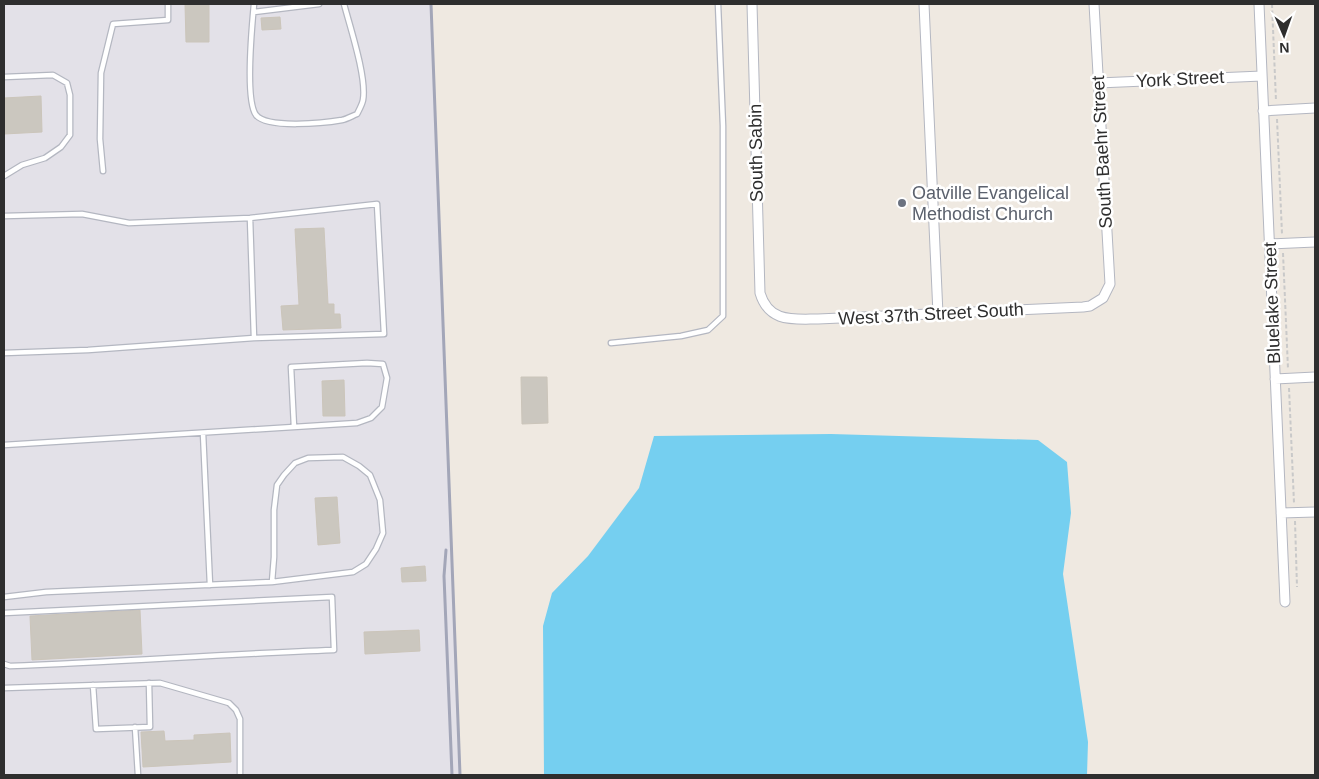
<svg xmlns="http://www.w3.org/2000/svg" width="1319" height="779" viewBox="0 0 1319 779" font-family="Helvetica,sans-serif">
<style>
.industrial{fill:#e3e1e8}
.water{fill:#75cff0}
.building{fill:#cbc7bf;stroke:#cbc5ba}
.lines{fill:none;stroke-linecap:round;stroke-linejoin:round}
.lane-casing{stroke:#b4b7c1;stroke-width:7}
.street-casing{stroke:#b4b7c1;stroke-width:11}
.path{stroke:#c9c9c9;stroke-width:2;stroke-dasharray:4 2.5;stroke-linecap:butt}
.lane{stroke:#fff;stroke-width:4.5}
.street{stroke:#fff;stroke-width:9}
.rail{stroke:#a3a6b8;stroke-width:3}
.worship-dot{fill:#6b7280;stroke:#fff;stroke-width:2}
.labels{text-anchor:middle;stroke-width:5;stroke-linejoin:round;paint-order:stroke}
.street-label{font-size:18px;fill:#2e2e2e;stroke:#fff}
.worship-label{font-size:18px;fill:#5b616d;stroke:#fff;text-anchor:start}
</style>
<rect width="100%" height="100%" fill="#efe9e1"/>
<path class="industrial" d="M4 4H432L461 775H4Z"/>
<path class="water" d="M831 434 1038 440 1067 462 1071 513 1063 574 1088 742 1087 775H544L543 626 552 593 588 556 639 488 654 436Z"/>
<path class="building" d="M185 4H209V42H186Z
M280 17 281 29 262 30 261 18Z
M41 96 42 132 4 134V98Z
M324 228 328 304H334V314H340L341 328 283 330 281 306 299 305 295 229Z
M521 377H547L548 423 522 424Z
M344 380 345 416H323L322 381Z
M337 497 340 543 318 545 315 498Z
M425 566 426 581 402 582 401 568Z
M140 610 142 654 32 660 30 616Z
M419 630 420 651 365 654 364 632Z
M164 731 165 741 194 740V735L230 733 231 762 143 767 141 732Z"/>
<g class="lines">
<defs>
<path id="lane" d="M254 4C252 25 245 100 256 115 267 129 325 123 342 120 347 119 352 116 357 114 359 110 362 105 363 100 367 78 350 27 344 4
M254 12 319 4
M4 77 53 75 67 83 70 95V135L61 147 45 158 22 165 4 176
M103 171 100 139 101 73 113 24 168 20V4
M4 216 82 214 129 223 250 218 377 204 384 334 254 338 88 350 4 353
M250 218 254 338
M611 343 681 336 708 330 723 316V126L718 4
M203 433 210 585
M4 445 357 423 371 418 382 407 387 378 383 364 367 363 291 367 294 427
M4 597 46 592 272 582 353 572 366 564 376 549 383 533 380 500 370 475 359 466 343 457 308 458 295 463 284 475 277 485 274 510V557L272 582
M4 613 332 597 334 650C226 654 118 662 10 666L4 664
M93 685 96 729 150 727 149 683
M4 688 160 683 229 703 236 710 240 719V775
M135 727 138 775"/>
<path id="street" d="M752 4 760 293C769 323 793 319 818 319L1083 307 1090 306 1103 298 1110 284 1094 4
M924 4 938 314
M1259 4 1285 602
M1098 83 1262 76
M1263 111 1315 108
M1269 244 1315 242
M1275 379 1315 377
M1281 513 1315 512"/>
</defs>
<use href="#lane" class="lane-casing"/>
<use href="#street" class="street-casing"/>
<path class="path" d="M1272 4 1276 101
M1277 119 1282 234
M1283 253 1288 369
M1289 388 1294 503
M1295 521 1297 587"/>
<use href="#lane" class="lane"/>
<use href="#street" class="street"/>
<path class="rail" d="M431 4 460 775
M446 550 444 576 452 775"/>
</g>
<circle class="worship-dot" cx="902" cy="203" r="5"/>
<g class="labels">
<g class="street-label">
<text transform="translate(1180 79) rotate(-3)" y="6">York Street</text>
<text transform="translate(1102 152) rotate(-93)" y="6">South Baehr Street</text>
<text transform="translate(756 153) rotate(-91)" y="6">South Sabin</text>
<text transform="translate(1272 303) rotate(-92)" y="6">Bluelake Street</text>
<text transform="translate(931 314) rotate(-3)" y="6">West 37th Street South</text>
</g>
<g class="worship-label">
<text x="912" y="199">Oatville Evangelical<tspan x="912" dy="21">Methodist Church</tspan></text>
</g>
</g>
<rect width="1319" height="779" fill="none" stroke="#2e2e2e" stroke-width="10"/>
<g transform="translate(1284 35) rotate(178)" stroke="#ffffff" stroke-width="4" paint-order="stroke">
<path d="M0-4L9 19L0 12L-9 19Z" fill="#2e2e2e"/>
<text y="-8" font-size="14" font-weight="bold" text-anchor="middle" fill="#2e2e2e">N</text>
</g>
</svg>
